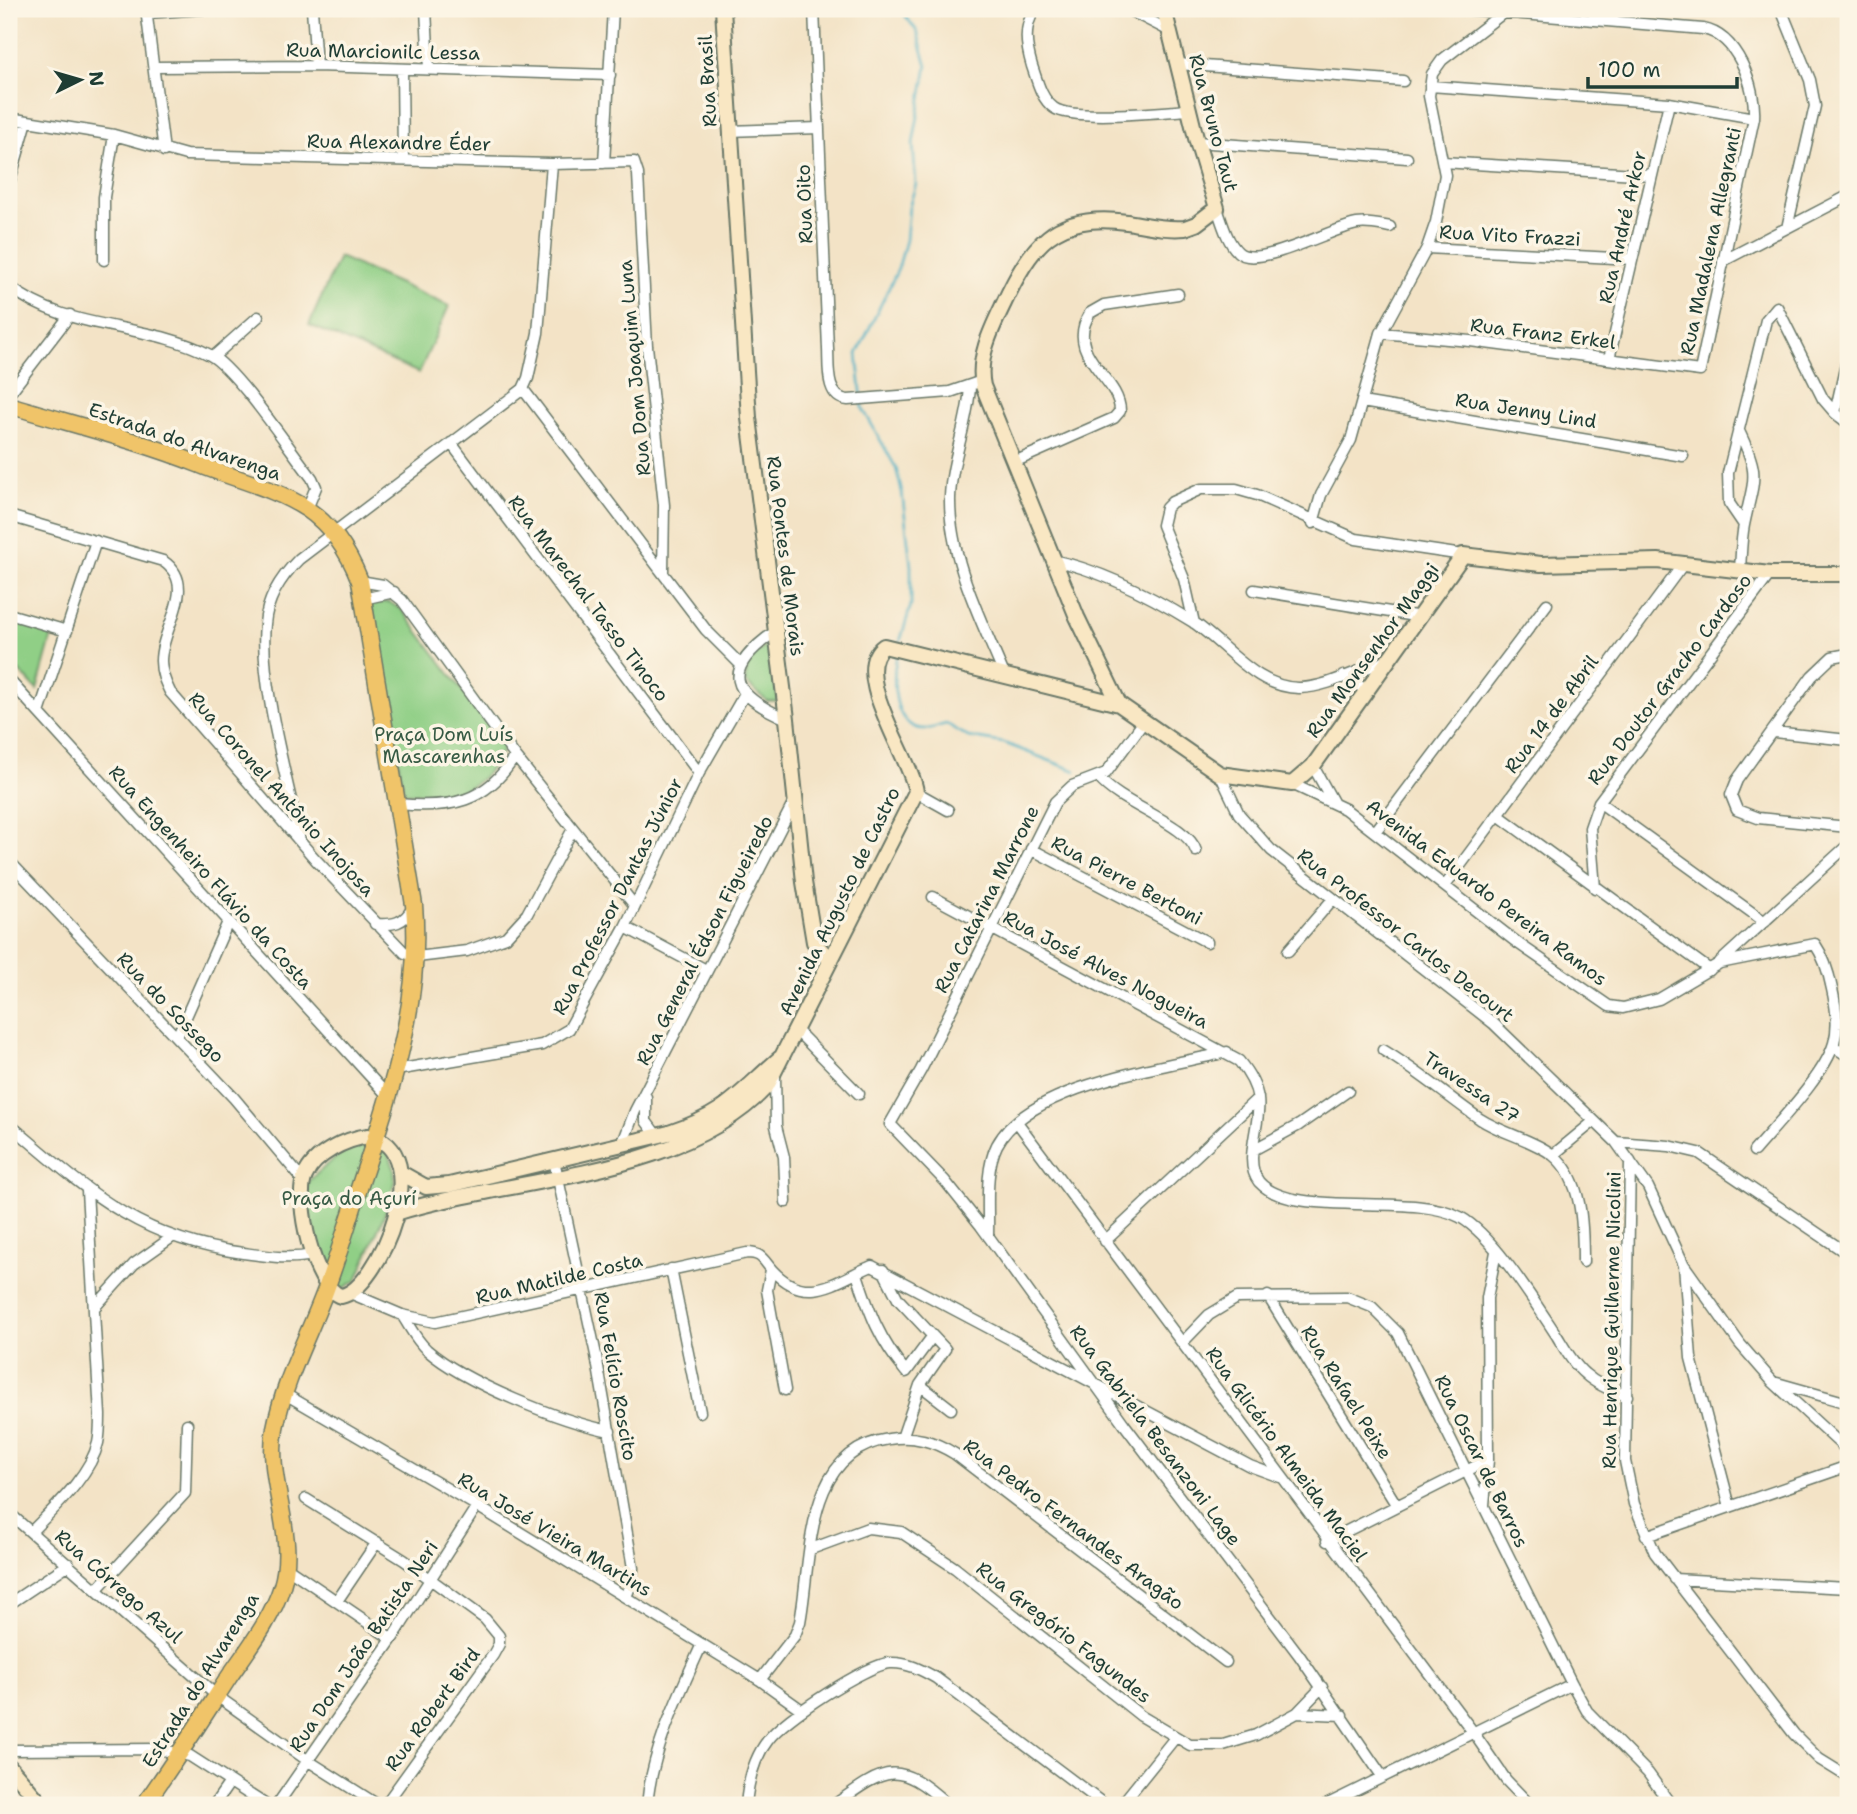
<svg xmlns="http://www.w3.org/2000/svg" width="1857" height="1814" viewBox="0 0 1857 1814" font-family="'Shantell Sans',sans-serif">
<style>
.green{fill:#90cf86;stroke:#58865d;stroke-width:2}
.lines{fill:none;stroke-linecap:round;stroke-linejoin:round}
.stream{stroke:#42acc2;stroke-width:2.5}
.street-casing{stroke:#697767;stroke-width:13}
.secondary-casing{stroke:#697767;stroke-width:18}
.primary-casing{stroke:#697767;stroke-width:19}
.street{stroke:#fff;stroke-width:10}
.secondary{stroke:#f9e7c3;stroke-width:14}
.primary{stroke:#f0c469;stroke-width:16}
.labels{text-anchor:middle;stroke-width:7;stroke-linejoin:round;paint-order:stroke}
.street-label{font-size:19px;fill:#1f3d34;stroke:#fcf5e5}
.park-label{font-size:19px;fill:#365a44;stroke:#fcf5e5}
</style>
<rect width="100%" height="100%" fill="#fcf5e5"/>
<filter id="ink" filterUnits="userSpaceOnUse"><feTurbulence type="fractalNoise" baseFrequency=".0143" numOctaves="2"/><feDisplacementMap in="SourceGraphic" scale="14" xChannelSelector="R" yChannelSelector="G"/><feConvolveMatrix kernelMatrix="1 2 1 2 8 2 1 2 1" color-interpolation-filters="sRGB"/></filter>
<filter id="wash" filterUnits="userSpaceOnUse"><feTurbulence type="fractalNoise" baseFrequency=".00686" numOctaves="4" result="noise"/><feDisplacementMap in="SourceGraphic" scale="28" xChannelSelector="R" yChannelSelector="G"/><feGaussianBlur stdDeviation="1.57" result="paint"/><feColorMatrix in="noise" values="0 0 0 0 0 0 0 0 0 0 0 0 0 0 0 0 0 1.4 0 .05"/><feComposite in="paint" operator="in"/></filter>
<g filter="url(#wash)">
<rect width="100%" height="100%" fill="#f3e3c6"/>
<path class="green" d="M339 257 449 306 419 373 309 325Z
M389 602 402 610 505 747C475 798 460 793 404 793L370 603Z
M9 619 53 632 37 690 9 660Z
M770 643 778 701H767L745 682 748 659Z
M358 1146 388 1151 394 1168 395 1180 386 1211 357 1280 342 1289C309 1268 312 1218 306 1183L342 1152Z"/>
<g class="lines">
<path class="stream" d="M899 645 911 605V566L902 492 896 468 863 409 857 354 898 269 906 240 909 207 916 184 913 144 927 66 917 31 900 9
M897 654C892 677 891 729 925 729 932 729 940 725 947 724L968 737 1004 743 1076 771"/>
</g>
</g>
<g filter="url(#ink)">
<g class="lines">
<defs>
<path id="street" d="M146 9 164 151
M312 9 316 66
M426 9 429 69
M814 9 828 349C829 366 825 398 848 400L950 392 982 381
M1035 9C1023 27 1026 46 1032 66 1037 80 1041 99 1054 108 1073 121 1162 112 1188 110
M1127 9 1170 31
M1781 9 1810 80 1815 106 1787 228
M147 13 203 9
M1605 21 1617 9
M1178 64 1403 81
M155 67 316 66 610 75
M402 69 403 159
M1430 86 1669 103 1754 118
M9 118 114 135 186 155 552 164 634 162 638 174 647 346 664 505 663 573
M729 131 819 128
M1197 142 1407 158
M1443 162 1651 175
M604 163 613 9
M9 184 27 121
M1217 208C1222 222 1227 242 1238 252 1257 270 1332 228 1357 224 1368 222 1379 225 1390 227
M1427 248 1632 259
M104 260V197L114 135
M1723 261 1848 196
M9 286C65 332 148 322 210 355 237 370 290 450 312 478L316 487 307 509
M1381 333 1470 341 1700 371 1754 118C1756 86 1737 35 1703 29L1463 9
M213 357 258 317
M1609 359 1669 103
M970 387C968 424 951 460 950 498 949 560 982 621 1005 677
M523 389 706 630 740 664
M9 394 70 315
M1362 402 1683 456
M1835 413 1848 423
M1738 429C1761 476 1754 477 1744 525 1741 540 1741 556 1740 570
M451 443 699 773
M1014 462 1114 418 1120 411C1120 377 1063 356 1090 313L1104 305 1178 294
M9 516 163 561C200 586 161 627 161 661 161 673 165 682 170 692L316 860 405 953 417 957 467 951 506 937 527 914 573 829
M1313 523 1321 495 1351 440 1381 333 1427 248 1436 222 1445 175 1429 96 1432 74 1442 60 1503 13
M1744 525 1729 503 1728 473 1766 320 1777 307 1823 399 1835 413 1848 355
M1052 560C1101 570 1151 596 1193 622 1226 644 1257 689 1300 688 1329 687 1359 669 1387 661
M360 581 383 585 402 600 515 756 635 906
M1254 590 1421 617
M363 599 394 592
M9 614 67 631
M1194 623 1184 579 1162 525 1166 508 1172 502 1201 489H1236L1257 495 1356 539 1463 555
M776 631C720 670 729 694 787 719
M1848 654 1832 657 1812 676 1737 780 1731 795 1737 810 1758 818 1848 827
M1344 676 1366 690
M9 680 388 1096
M39 713 96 541
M1145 720 1106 773 1072 786 1055 802 921 1070 890 1124 945 1181 981 1226 1124 1424 1299 1655 1382 1776
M1774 732 1848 740
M1313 766 1333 802
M1220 774 1239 814 1271 850 1493 1023 1616 1142 1648 1187 1684 1265 1740 1344 1773 1382 1848 1451
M1099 778C1121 805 1188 824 1196 851
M1292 784 1345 809 1519 944 1609 1006 1623 1008 1659 999 1720 963 1815 944C1824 957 1829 974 1832 989 1836 1007 1839 1025 1834 1043 1825 1075 1777 1124 1754 1151
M916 792 948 810
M1599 802 1765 922
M398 804C450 809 486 803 515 756
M1498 815 1710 970
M1375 832 1547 604
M300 841C288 780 259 683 265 624 267 598 281 577 299 559L523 389 528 378 538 333 552 164
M1031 849 1207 942
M9 861 234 1098 303 1180
M1445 886 1684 563
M1595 888 1590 828 1599 802 1770 574
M933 897 1239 1061C1248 1072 1256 1084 1258 1099 1262 1123 1242 1161 1259 1182 1293 1220 1412 1191 1460 1217 1494 1236 1535 1303 1557 1336 1565 1349 1573 1364 1585 1374 1597 1385 1612 1391 1627 1396
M375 924C393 925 404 924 413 907
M625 927 706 970
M1288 951 1333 899
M1720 962 1848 845
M1837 1023 1848 1022
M797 1031 859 1094
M177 1037 228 922
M1833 1046 1848 1056
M1383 1050C1418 1071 1447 1096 1480 1119 1503 1134 1532 1139 1553 1155 1583 1179 1583 1227 1583 1262
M396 1070 542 1045 569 1029 625 927 699 773 744 695
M775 1076 776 1126 784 1157 786 1202
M646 1097V1121L657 1136
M1017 1122 1473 1732 1506 1780 1530 1805
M9 1124C87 1190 137 1239 243 1253 266 1256 290 1260 312 1255
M1616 1142 1669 1146 1699 1153 1848 1254
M622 1145 635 1111 794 802
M1253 1150 1299 1125 1348 1091
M1553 1155 1593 1122
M554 1160 596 1355 633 1568 632 1582 626 1597
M1630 1161 1625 1461 1634 1504 1655 1553 1794 1734 1819 1759 1848 1777
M988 1236C989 1209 984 1171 997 1145 1029 1084 1166 1067 1227 1052
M1105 1241 1258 1098
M1684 1265 1691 1358 1730 1507
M671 1269 700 1412
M771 1270 767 1290 785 1390
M883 1270 898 1299 945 1349 920 1385 951 1409
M857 1274C870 1314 879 1339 906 1372L932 1337
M350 1293 402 1315 435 1322 747 1253C762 1253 763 1260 772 1270 807 1308 837 1280 872 1266L1250 1466 1280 1477
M1268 1296 1397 1506
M94 1308 134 1264 171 1238
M402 1315C410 1327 416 1340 427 1350 465 1383 560 1421 610 1431
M1182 1343 1209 1315 1237 1298 1347 1297 1372 1307 1398 1333 1572 1684 1587 1711 1648 1773 1671 1805
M1777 1383 1848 1403
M285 1394 477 1506 760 1680 802 1710
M902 1438 920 1385
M306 1499 404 1560 485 1619 499 1636V1644L493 1655 385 1805
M1484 1505 1488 1460 1487 1298 1496 1252
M9 1513 217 1696 307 1760 378 1805
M31 1532C54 1508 90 1476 98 1443 100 1434 100 1424 100 1415L87 1191
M1646 1536 1848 1466
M1327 1541 1488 1460
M811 1549 868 1528 901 1532 955 1568 1141 1716 1190 1745H1223L1256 1735 1297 1713 1322 1687
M286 1567 392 1639
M1674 1579 1848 1588
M97 1589 185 1493 187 1424
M337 1601 377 1542
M9 1604 69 1564
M760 1680 795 1635 800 1622C812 1559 803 1451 889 1439 914 1435 934 1441 955 1454L1226 1662
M1297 1713 1342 1715
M9 1750 159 1749 190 1756 266 1805
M214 1805 230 1782
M277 1805 392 1639 477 1506
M647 1805C652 1749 679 1695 702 1644
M746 1805C748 1782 753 1759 768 1740 783 1719 866 1665 890 1663 907 1662 922 1670 936 1678L1105 1805
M834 1805C887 1767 897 1759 948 1805
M1121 1805 1174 1739
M1326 1805 1572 1684"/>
<path id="secondary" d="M723 9 749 418 787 719 804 882 814 942 829 959
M1119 704 1077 617 983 386C977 358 991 330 1003 305 1031 245 1054 212 1127 222 1146 225 1165 230 1185 228L1196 224 1217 208 1197 142 1164 9
M368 1136C438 1148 379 1290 341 1296 314 1289 294 1199 305 1176 314 1154 346 1139 368 1136Z
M403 1174 426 1187 449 1185 669 1133C727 1114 737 1095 780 1058
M396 1213C512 1177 682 1178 767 1086L916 792C912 759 848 672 884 646L1119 704 1220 774 1292 784 1313 766 1463 555 1541 564 1658 561 1770 574H1848
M9 1766 42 1805"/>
<path id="primary" d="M9 405C71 424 137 440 198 464 234 479 273 487 307 509 332 526 349 553 360 581L414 905C422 999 393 1085 364 1173 351 1212 340 1251 326 1289 309 1335 284 1381 275 1428 265 1481 298 1534 282 1586 272 1619 248 1649 229 1677 201 1720 174 1763 144 1805"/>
</defs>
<use href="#street" class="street-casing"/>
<use href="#secondary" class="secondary-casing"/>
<use href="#primary" class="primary-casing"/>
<use href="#street" class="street"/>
<use href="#secondary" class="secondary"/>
<use href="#primary" class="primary"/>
</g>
</g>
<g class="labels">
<g class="street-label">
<text transform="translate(383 51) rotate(1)" y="7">Rua Marcionilc Lessa</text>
<text transform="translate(707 81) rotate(-93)" y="7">Rua Brasil</text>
<text transform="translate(1214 123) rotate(75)" y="7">Rua Bruno Taut</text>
<text transform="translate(399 142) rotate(1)" y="7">Rua Alexandre Éder</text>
<text transform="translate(804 204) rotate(-92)" y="7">Rua Oito</text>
<text transform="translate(1622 227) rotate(-77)" y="7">Rua André Arkor</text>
<text transform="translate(1510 235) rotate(3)" y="7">Rua Vito Frazzi</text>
<text transform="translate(1710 241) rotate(-78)" y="7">Rua Madalena Allegranti</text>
<text transform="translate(1543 333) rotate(7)" y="7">Rua Franz Erkel</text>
<text transform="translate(634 368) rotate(-95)" y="7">Rua Dom Joaquim Luna</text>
<text transform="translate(1526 410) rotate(9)" y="7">Rua Jenny Lind</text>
<text transform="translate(185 441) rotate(19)" y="7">Estrada do Alvarenga</text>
<text transform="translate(786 556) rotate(83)" y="7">Rua Pontes de Morais</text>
<text transform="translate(589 598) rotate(53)" y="7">Rua Marechal Tasso Tinoco</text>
<text transform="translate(1372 650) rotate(-54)" y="7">Rua Monsenhor Maggi</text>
<text transform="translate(1669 679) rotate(-53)" y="7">Rua Doutor Gracho Cardoso</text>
<text transform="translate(1551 714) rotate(-53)" y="7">Rua 14 de Abril</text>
<text transform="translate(282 794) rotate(48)" y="7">Rua Coronel Antônio Inojosa</text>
<text transform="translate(211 877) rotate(48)" y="7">Rua Engenheiro Flávio da Costa</text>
<text transform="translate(1127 880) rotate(28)" y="7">Rua Pierre Bertoni</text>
<text transform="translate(1487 892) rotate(37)" y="7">Avenida Eduardo Pereira Ramos</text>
<text transform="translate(617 896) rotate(-63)" y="7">Rua Professor Dantas Júnior</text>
<text transform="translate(986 899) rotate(-63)" y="7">Rua Catarina Marrone</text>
<text transform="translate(839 901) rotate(-64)" y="7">Avenida Augusto de Castro</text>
<text transform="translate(1406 935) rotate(38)" y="7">Rua Professor Carlos Decourt</text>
<text transform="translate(704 940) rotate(-63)" y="7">Rua General Édson Figueiredo</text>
<text transform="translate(1106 969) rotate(28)" y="7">Rua José Alves Nogueira</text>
<text transform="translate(171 1007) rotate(46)" y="7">Rua do Sossego</text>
<text transform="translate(1472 1087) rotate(34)" y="7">Travessa 27</text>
<text transform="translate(559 1278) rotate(-13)" y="7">Rua Matilde Costa</text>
<text transform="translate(1611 1320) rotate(-89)" y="7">Rua Henrique Guilherme Nicolini</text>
<text transform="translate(616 1376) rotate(80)" y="7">Rua Felício Roscito</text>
<text transform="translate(1347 1392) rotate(58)" y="7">Rua Rafael Peixe</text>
<text transform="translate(1156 1435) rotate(53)" y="7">Rua Gabriela Besanzoni Lage</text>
<text transform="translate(1287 1454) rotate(54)" y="7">Rua Glicério Almeida Maciel</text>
<text transform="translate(1482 1461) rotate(64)" y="7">Rua Oscar de Barros</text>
<text transform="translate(1074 1524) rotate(37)" y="7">Rua Pedro Fernandes Aragão</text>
<text transform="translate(555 1534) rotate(31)" y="7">Rua José Vieira Martins</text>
<text transform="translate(119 1586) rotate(41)" y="7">Rua Córrego Azul</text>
<text transform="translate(1064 1632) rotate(38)" y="7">Rua Gregório Fagundes</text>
<text transform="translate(363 1646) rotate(-56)" y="7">Rua Dom João Batista Neri</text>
<text transform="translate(200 1680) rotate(-58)" y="7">Estrada do Alvarenga</text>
<text transform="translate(432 1709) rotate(-54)" y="7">Rua Robert Bird</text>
</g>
<g class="park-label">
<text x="444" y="741">Praça Dom Luís<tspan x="444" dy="22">Mascarenhas</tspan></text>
<text x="349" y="1205">Praça do Açurí</text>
</g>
</g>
<rect width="1857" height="1814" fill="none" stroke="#fcf5e5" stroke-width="35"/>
<g transform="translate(80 80) rotate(85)" stroke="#fcf5e5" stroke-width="5" paint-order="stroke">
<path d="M0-5L12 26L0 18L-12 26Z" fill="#1f3d34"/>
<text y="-10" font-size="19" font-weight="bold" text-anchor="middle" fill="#1f3d34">N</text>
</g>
<path d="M1588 77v10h149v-10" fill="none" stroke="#1f3d34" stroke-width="3.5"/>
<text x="1598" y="77" font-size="21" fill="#1f3d34" stroke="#fcf5e5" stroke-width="5" paint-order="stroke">100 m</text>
</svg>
